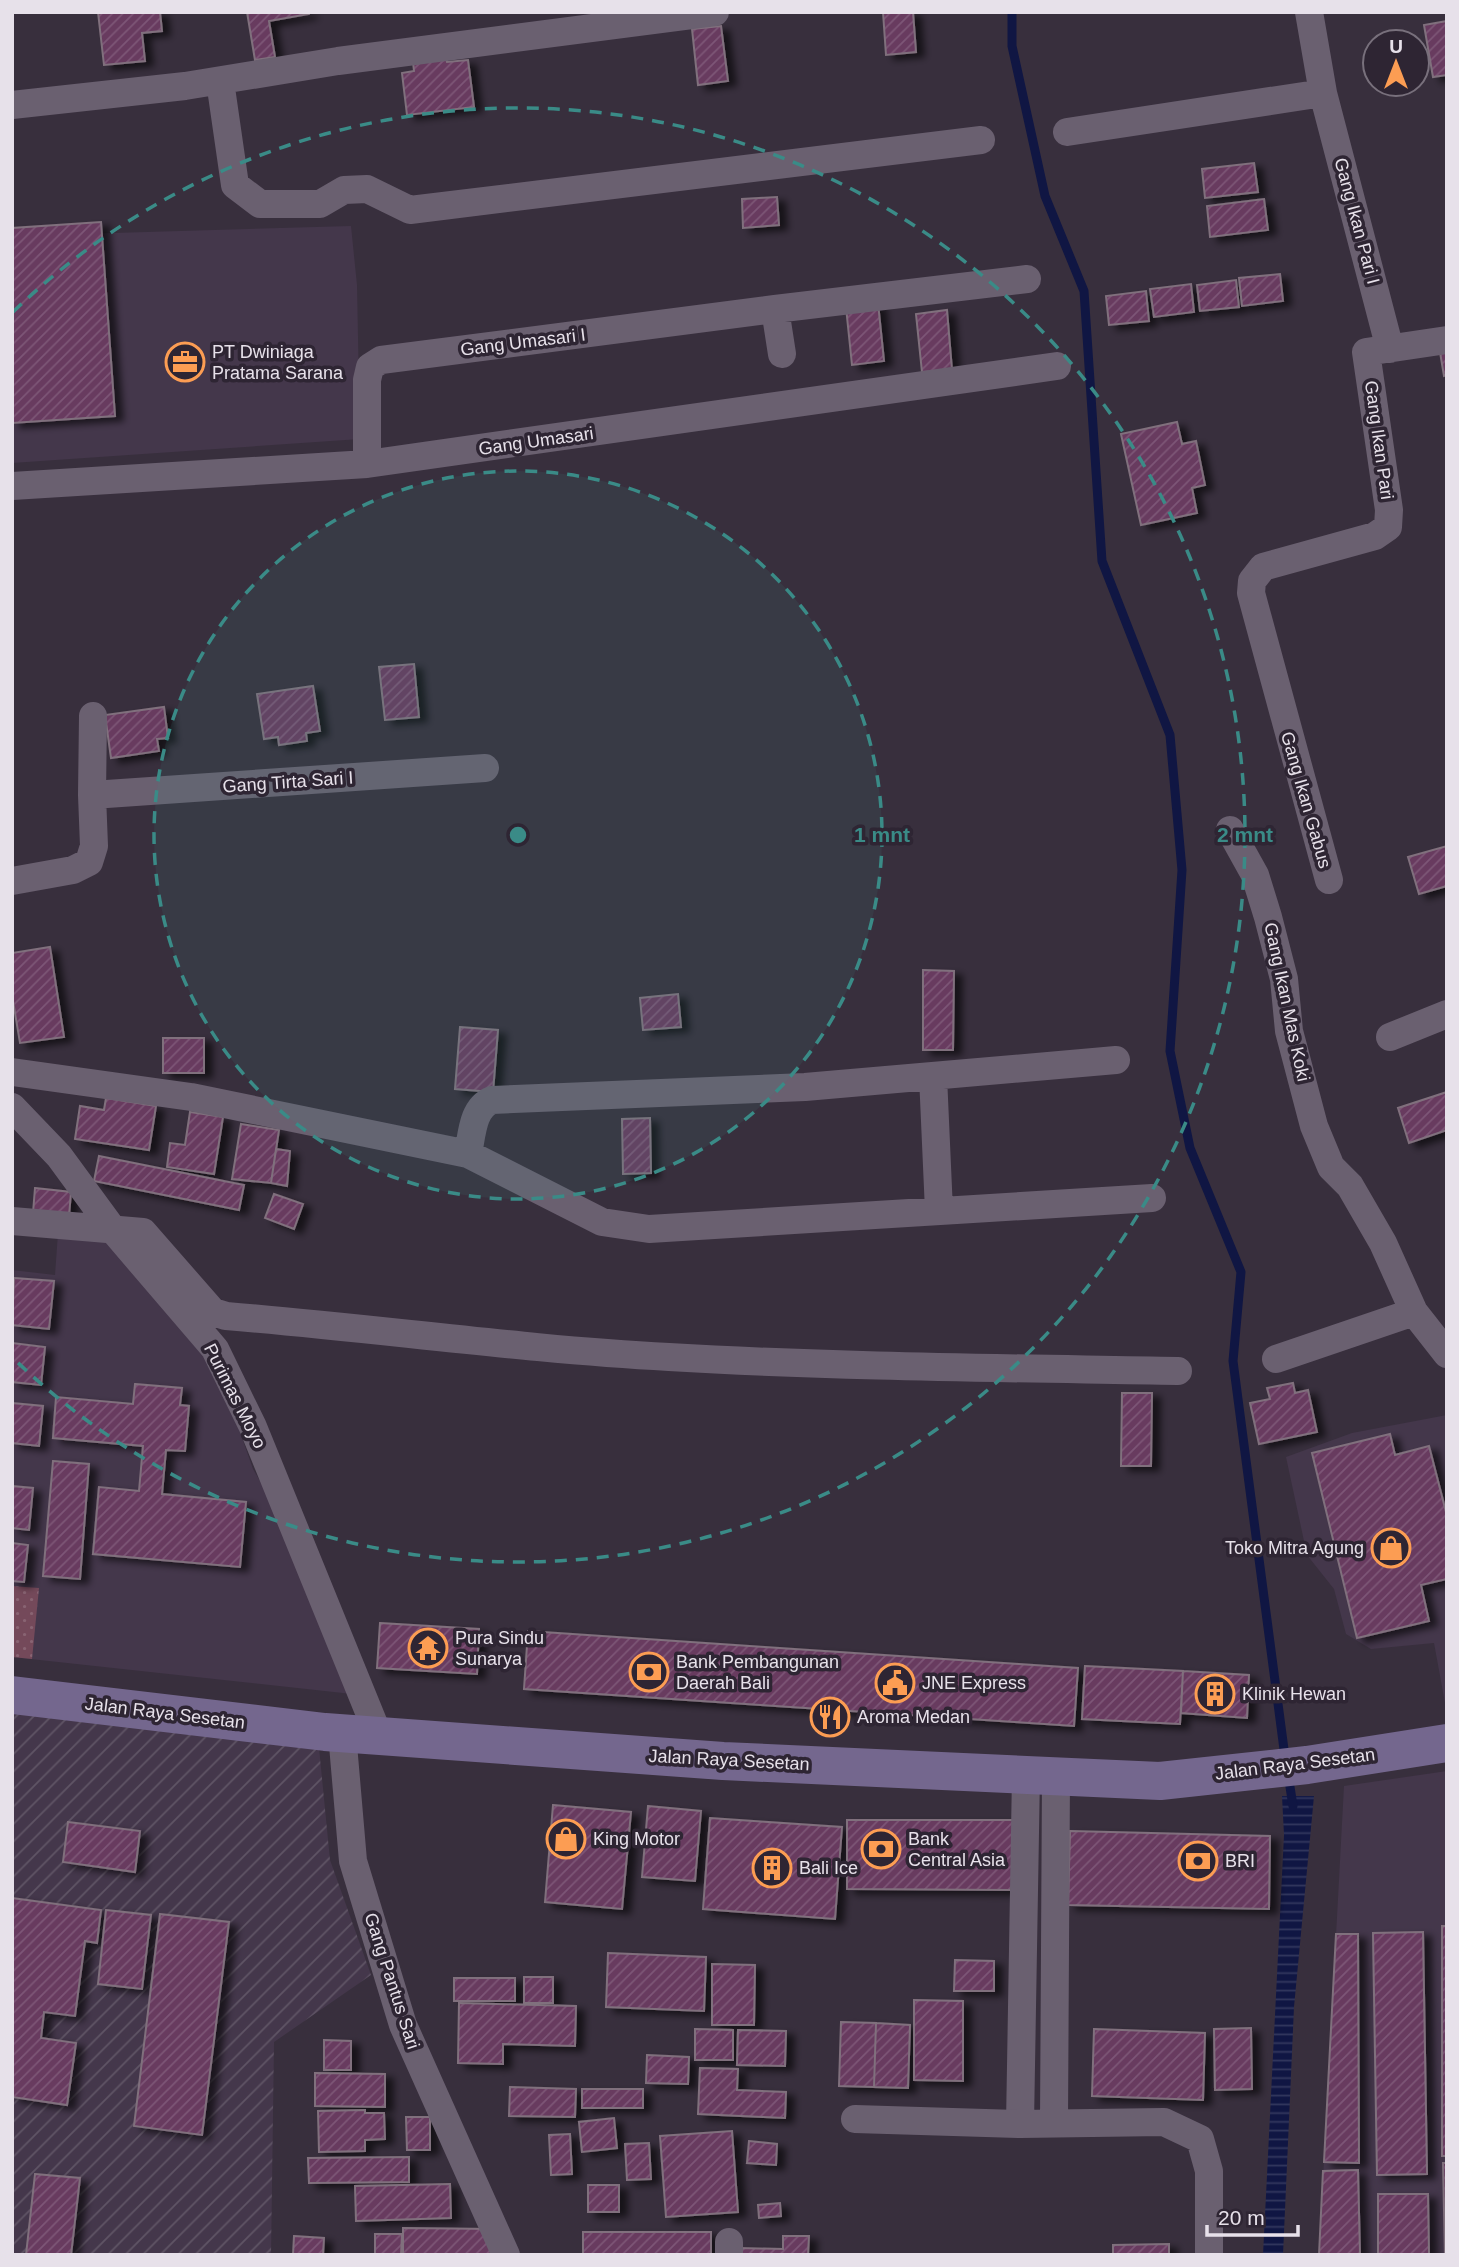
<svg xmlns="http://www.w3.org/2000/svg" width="1459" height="2267" viewBox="0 0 1459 2267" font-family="Helvetica,sans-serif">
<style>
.built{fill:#44374b}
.industrial{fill:url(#industrial-furrows)}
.grass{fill:url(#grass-dots)}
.water{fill:url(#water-rules)}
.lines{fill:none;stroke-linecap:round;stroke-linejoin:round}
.stream{stroke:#101643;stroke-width:9}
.building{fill:url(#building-hatch);stroke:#80707d;stroke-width:2;filter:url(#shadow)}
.street{stroke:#6a6070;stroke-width:28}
.secondary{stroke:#74678e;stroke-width:38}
.ring{fill:none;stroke:#3a8b87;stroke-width:3.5;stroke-dasharray:12 9}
.labels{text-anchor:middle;stroke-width:7;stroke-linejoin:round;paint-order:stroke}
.street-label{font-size:18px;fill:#e7e1ea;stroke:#2e2533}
.poi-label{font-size:18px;fill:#e7e1ea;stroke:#2e2533;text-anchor:start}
.centre{fill:#3a8b87;stroke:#2e2533;stroke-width:3.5}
.ring-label{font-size:21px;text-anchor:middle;font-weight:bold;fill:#3a8b87;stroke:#2e2533;stroke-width:7;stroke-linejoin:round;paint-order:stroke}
</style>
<defs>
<pattern id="industrial-furrows" width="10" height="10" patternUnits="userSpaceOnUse" patternTransform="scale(1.75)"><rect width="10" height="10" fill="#44374b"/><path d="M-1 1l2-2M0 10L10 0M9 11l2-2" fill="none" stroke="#5f5465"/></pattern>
<pattern id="grass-dots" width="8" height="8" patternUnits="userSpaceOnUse" patternTransform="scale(1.75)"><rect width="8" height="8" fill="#74495a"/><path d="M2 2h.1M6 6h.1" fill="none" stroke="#886372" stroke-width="1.8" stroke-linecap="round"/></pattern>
<pattern id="water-rules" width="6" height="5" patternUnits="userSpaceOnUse" patternTransform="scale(1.75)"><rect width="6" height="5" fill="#101643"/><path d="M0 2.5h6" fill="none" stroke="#33385e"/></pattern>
<pattern id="building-hatch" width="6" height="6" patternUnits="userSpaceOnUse" patternTransform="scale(1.75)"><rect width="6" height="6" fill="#673a5f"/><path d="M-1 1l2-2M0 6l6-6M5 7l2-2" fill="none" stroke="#7d5676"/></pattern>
<filter id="shadow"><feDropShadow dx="8" dy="4.5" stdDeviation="3.5" flood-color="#0009"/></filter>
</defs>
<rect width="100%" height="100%" fill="#382f3d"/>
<path class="built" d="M351 226 357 285 360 439 12 463V236Z
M58 1233 115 1241 216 1364 253 1469 312 1570 352 1694 12 1657V1270L55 1275Z
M1447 1415V1702L1445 1703 1434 1643 1371 1649 1346 1634 1334 1589 1307 1555 1286 1457 1352 1433Z
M1447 1771V2255H1319L1344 1786Z"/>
<path class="industrial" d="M12 1711 319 1748 330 1860 371 1975 274 2042 271 2255H12Z"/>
<path class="grass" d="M12 1586 39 1588 32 1659 12 1657Z"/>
<path class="water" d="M1282 1796H1314L1294 2007 1283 2255H1263L1284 1835Z"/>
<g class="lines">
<path class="stream" d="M1012 12V46L1045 196 1084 291 1102 561 1170 735 1182 870 1170 1051 1190 1148 1241 1272 1233 1361 1285 1757
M1288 1774 1293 1806"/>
</g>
<path class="building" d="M98 12H160L162 31 142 33 145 61 104 65Z
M247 12H309V14L269 21 275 57 255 60Z
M883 12H913L916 52 886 55Z
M1447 21V75L1433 77 1424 25Z
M721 26 728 81 698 85 692 29Z
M446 58 447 62 468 60 474 107 407 115 402 73 414 71 413 62Z
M1254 163 1258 192 1205 198 1202 169Z
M777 197 779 225 743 228 742 199Z
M1264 199 1268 230 1210 237 1207 206Z
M101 222 115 416 12 423V228Z
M1280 274 1283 301 1242 306 1239 278Z
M1236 280 1239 307 1200 311 1197 285Z
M1191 284 1194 312 1154 317 1150 289Z
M1146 291 1149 321 1109 325 1106 296Z
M878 303 884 361 852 365 846 307Z
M947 310 952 370 922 372 916 314Z
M1447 351V375L1444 376 1440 352Z
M1177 422 1182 444 1196 441 1205 485 1192 488 1197 513 1141 525 1121 434Z
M414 664 419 717 385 720 379 667Z
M313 686 320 731 306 733 307 741 279 745 278 737 264 739 257 694Z
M164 707 168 738 157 739 159 751 111 758 105 715Z
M1447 846V886L1419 894 1408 857Z
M50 947 64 1037 20 1043 12 995V953Z
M923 970 954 971 953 1050H923Z
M678 994 681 1027 643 1030 640 998Z
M460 1027 498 1030 493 1092 455 1089Z
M163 1038H204V1073H163Z
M1447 1092V1130L1409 1143 1398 1108Z
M106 1098 156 1106 149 1150 75 1139 80 1106 104 1110Z
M190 1112 223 1117 214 1174 167 1167 170 1143 185 1145Z
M650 1118 651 1173 623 1174 622 1119Z
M241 1124 279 1130 271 1183 232 1179Z
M276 1149 290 1151 287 1186 271 1183Z
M99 1156 244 1185 239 1210 94 1181Z
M35 1188 71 1192 69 1216 33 1213Z
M274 1194 303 1204 294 1229 265 1218Z
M14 1278 54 1281 49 1329 12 1325Z
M12 1343 45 1347 41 1385 12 1382Z
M1293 1383 1295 1393 1308 1390 1317 1432 1259 1444 1250 1403 1270 1399 1267 1388Z
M135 1384 182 1388 180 1405 189 1406 185 1451 166 1450 162 1494 246 1502 240 1567 93 1554 99 1487 139 1491 143 1446 53 1438 56 1397 133 1404Z
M1122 1393H1152L1151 1466H1121Z
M12 1403 43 1406 39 1446 12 1443Z
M1390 1434 1395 1455 1429 1446 1447 1516V1579L1421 1585 1429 1621 1357 1638 1312 1453Z
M53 1461 89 1464 80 1579 43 1576Z
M12 1486 33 1488 29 1530 12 1528Z
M12 1543 28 1545 24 1582 12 1581Z
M380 1623 479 1629 477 1674 377 1668Z
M528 1631 1078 1668 1074 1726 524 1689Z
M1085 1666 1183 1671 1180 1724 1082 1719Z
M1183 1671 1249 1675 1247 1718 1181 1713Z
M553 1805 631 1812 622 1909 545 1902Z
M648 1806 701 1811 695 1881 642 1877Z
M710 1818 842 1827 835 1919 703 1909Z
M847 1820H1015V1890L847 1889Z
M68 1822 140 1831 135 1872 63 1862Z
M1070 1831 1270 1836 1269 1909 1068 1905Z
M12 1898 101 1910 97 1943 85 1941 75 2016 44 2012 41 2038 76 2043 67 2105 12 2097Z
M106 1910 151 1915 142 1989 98 1984Z
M160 1914 229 1922 202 2135 134 2126Z
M1442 1926H1447V2156H1442Z
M1423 1932 1427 2174 1377 2175 1373 1933Z
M1336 1934H1358L1359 2163 1324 2162Z
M608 1953 706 1957 704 2011 606 2007Z
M955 1960 994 1961V1991H954Z
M712 1964 755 1965 754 2025H712Z
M524 1977H553V2003H524Z
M454 1978H515V2001H454Z
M914 2000 963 2001V2081L914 2080Z
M459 2003 576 2006 575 2046 503 2044V2064L458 2063Z
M841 2022 876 2023 874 2087 839 2086Z
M876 2023 910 2025 908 2088 874 2087Z
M1251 2028 1252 2089 1215 2090 1214 2029Z
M695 2029 733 2030V2060H695Z
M1094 2029 1205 2033 1203 2100 1092 2096Z
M738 2030 786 2031 785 2066 737 2065Z
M324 2040 351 2041V2070H324Z
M647 2055 689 2057 688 2084 646 2083Z
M700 2068 738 2069 737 2090 786 2092 785 2118 698 2114Z
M315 2073 385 2074V2107L315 2106Z
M510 2087 576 2089 575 2117 509 2116Z
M582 2089H643V2108H582Z
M365 2110V2113H384L385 2139 365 2140V2151L319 2152 318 2111Z
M406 2117H430V2150H407Z
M614 2118 617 2148 582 2152 579 2122Z
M732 2131 738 2212 666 2217 660 2136Z
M570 2134 572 2174 551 2175 549 2135Z
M749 2141 777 2144 776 2165 747 2163Z
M649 2143 651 2179 627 2180 625 2144Z
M409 2157V2182L309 2183 308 2158Z
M1443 2163H1447V2255H1445Z
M1358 2170 1360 2255H1319L1323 2171Z
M35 2174 80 2178 71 2255H26Z
M450 2184 451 2218 356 2221 355 2186Z
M588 2185H619V2212H588Z
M1378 2194H1428L1429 2255H1378Z
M780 2203 781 2216 759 2218 758 2205Z
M403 2228 493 2229V2255H403Z
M583 2232H711V2255H583Z
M375 2234H402L401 2255H375Z
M294 2236 324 2238 323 2255H293Z
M783 2236H809L808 2255H739V2248L783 2249Z
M1169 2244V2255H1113V2245Z"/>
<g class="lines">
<path class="street" d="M1309 12 1323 93 1390 349
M220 81 235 185 260 204H320L344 190 367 189 410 210 981 140
M12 105 185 86 338 61 715 12
M1067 132 1323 93
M775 309 1027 279
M367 464V380L370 367 381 360 775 309 782 354
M12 486 367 464 1057 366
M92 795 93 716
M1230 830 1255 875 1268 917 1284 979 1289 1031 1314 1126 1331 1167 1350 1186 1383 1243 1414 1312 1447 1354
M1329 880 1251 593 1252 581 1263 567 1375 536 1388 527 1389 510 1366 352 1447 340
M12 881 73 870 89 862 94 846 92 795 485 768
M1390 1037 1447 1014
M12 1072 191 1097 468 1154 602 1222 649 1229 1152 1198
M933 1076 939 1211
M12 1107 59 1156 114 1231 215 1349 253 1427 378 1734
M468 1154C472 1135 472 1108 492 1100L805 1087 1116 1060
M12 1221 143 1232 213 1312 226 1316C374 1328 521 1349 669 1357 839 1367 1008 1368 1178 1371
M1276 1359 1414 1312
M342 1733 353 1861 403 2025 506 2255
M855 2119 1020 2124 1164 2122 1200 2139 1209 2171V2255
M1054 2122 1056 1776
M1020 2124 1026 1774
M729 2242V2255"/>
<path class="secondary" d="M12 1695 325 1732 723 1761 1160 1781 1307 1765 1447 1743"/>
</g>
<circle cx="518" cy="835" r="364" fill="#3a8b87" fill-opacity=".12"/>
<g class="ring">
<circle cx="518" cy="835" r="364"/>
<path d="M13 312A727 727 0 1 1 13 1358"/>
</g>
<defs>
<symbol id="office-ring" viewBox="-11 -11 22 22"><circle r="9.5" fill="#2e2533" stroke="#fc9d53" stroke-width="1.5"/><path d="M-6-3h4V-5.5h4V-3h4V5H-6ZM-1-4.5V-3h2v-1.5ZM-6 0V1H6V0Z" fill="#fc9d53"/></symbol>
<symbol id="shop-ring" viewBox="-11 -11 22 22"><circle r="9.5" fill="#2e2533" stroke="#fc9d53" stroke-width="1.5"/><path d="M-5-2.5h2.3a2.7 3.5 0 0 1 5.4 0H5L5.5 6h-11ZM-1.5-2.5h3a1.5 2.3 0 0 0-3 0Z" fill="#fc9d53"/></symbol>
<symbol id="temple-ring" viewBox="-11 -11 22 22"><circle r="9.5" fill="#2e2533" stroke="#fc9d53" stroke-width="1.5"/><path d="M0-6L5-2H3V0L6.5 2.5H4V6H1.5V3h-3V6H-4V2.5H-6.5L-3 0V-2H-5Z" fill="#fc9d53"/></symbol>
<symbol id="bank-ring" viewBox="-11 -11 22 22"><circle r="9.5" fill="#2e2533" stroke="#fc9d53" stroke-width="1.5"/><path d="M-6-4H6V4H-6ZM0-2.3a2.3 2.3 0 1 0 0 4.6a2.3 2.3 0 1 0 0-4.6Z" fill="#fc9d53"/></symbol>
<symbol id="civic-ring" viewBox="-11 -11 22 22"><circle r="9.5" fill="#2e2533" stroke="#fc9d53" stroke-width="1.5"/><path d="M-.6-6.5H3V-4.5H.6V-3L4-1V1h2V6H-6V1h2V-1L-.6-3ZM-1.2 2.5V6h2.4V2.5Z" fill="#fc9d53"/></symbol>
<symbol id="building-ring" viewBox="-11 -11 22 22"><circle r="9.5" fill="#2e2533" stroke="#fc9d53" stroke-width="1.5"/><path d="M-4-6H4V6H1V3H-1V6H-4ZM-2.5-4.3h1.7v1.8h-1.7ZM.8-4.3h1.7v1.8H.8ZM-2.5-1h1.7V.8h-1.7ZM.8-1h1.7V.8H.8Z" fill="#fc9d53"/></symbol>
<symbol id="restaurant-ring" viewBox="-11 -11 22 22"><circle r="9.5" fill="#2e2533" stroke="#fc9d53" stroke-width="1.5"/><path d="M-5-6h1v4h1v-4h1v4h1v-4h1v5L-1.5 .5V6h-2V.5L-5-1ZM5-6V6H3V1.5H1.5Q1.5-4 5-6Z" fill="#fc9d53"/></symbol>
</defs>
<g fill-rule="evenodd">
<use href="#office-ring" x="163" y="340" width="44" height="44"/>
<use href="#shop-ring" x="1369" y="1526" width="44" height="44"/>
<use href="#temple-ring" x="406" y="1626" width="44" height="44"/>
<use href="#bank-ring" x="627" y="1650" width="44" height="44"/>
<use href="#civic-ring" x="873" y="1661" width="44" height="44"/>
<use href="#building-ring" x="1193" y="1672" width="44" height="44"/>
<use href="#restaurant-ring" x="808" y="1695" width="44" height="44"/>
<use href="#shop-ring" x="544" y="1817" width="44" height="44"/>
<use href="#bank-ring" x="859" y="1827" width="44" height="44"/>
<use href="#bank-ring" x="1176" y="1839" width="44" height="44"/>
<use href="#building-ring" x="750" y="1846" width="44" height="44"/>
</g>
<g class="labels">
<g class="street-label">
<text transform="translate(1357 221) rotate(75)" y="6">Gang Ikan Pari I</text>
<text transform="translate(523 342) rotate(-7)" y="6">Gang Umasari I</text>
<text transform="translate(1379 440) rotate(82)" y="6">Gang Ikan Pari</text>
<text transform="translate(536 441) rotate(-8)" y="6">Gang Umasari</text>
<text transform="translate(288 782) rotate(-4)" y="6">Gang Tirta Sari I</text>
<text transform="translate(1306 800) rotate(74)" y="6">Gang Ikan Gabus</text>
<text transform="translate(1287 1002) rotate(78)" y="6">Gang Ikan Mas Koki</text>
<text transform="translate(235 1396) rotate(63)" y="6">Purimas Moyo</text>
<text transform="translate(165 1713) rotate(7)" y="6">Jalan Raya Sesetan</text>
<text transform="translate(729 1760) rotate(3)" y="6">Jalan Raya Sesetan</text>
<text transform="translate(1295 1764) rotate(-7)" y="6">Jalan Raya Sesetan</text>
<text transform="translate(392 1981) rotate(72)" y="6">Gang Pantus Sari</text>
</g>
<g class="poi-label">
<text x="212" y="358">PT Dwiniaga<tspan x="212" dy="21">Pratama Sarana</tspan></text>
<text x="1364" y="1554" text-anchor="end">Toko Mitra Agung</text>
<text x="455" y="1644">Pura Sindu<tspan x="455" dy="21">Sunarya</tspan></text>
<text x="676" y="1668">Bank Pembangunan<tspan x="676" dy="21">Daerah Bali</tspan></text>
<text x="922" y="1689">JNE Express</text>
<text x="1242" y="1700">Klinik Hewan</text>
<text x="857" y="1723">Aroma Medan</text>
<text x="593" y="1845">King Motor</text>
<text x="908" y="1845">Bank<tspan x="908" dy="21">Central Asia</tspan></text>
<text x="1225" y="1867">BRI</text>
<text x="799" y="1874">Bali Ice</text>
</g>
</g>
<circle cx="518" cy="835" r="10" class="centre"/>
<g class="ring-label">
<text x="882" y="842">1 mnt</text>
<text x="1245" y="842">2 mnt</text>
</g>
<rect width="1459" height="2267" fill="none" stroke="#e7e1ea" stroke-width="28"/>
<g transform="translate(1396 63)"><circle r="33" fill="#2e2533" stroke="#78707c" stroke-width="2"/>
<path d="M0-5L12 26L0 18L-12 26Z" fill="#fc9d53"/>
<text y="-10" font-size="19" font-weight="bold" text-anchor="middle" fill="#e7e1ea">U</text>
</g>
<path d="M1207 2225v10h91v-10" fill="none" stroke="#e7e1ea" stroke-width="3.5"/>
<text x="1218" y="2225" font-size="21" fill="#e7e1ea" stroke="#2e2533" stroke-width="5" paint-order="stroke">20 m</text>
</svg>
